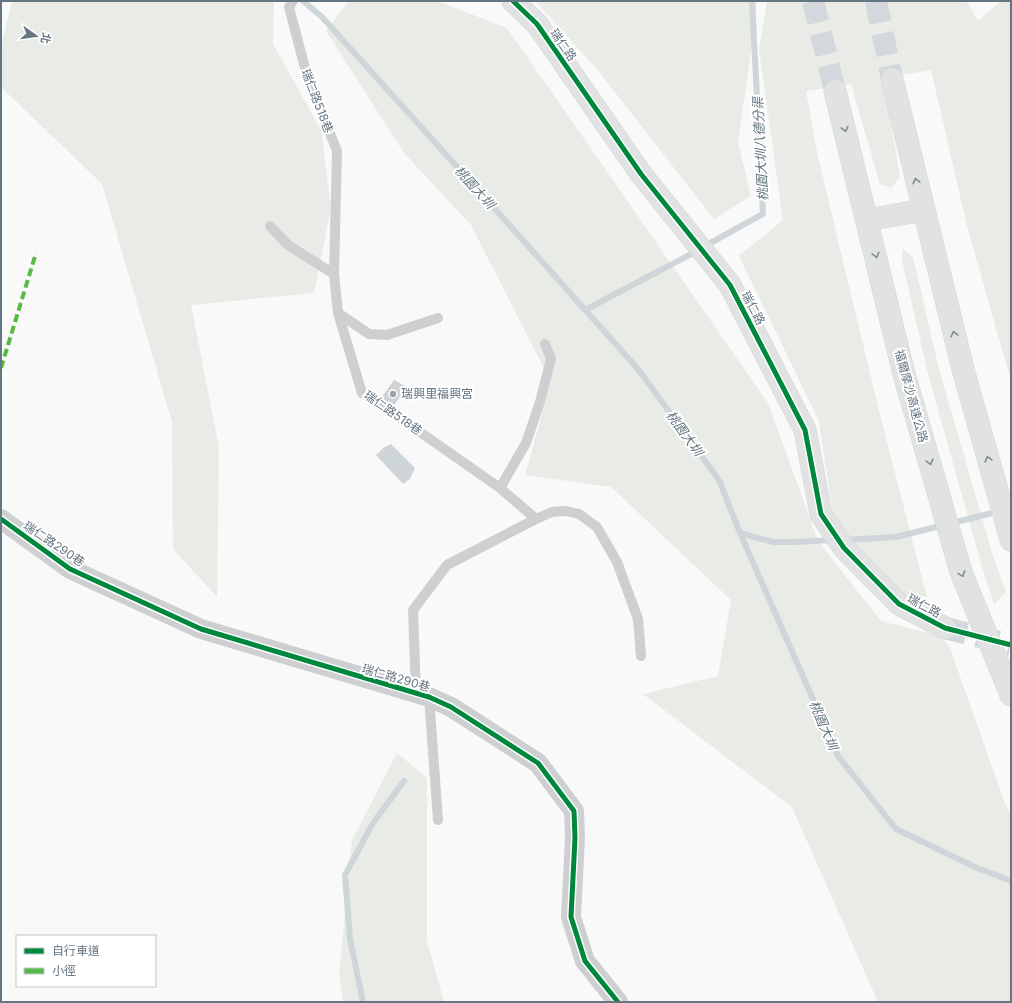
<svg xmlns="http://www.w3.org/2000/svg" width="1012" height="1003" viewBox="0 0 1012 1003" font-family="Inter,'Noto Sans TC',sans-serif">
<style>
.green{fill:#e8ebe6}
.water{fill:#ced6d9}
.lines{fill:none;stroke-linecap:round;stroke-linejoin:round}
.stream{stroke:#ced6d9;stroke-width:6}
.building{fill:#d0d2d3}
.secondary-tunnel{stroke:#d4d8dc;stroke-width:22;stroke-dasharray:22 11;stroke-linecap:butt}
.highway-tunnel{stroke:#d4d8dc;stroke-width:22;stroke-dasharray:22 11;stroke-linecap:butt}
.secondary-casing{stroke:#d5d6d7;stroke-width:23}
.highway-casing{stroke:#d5d6d6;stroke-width:23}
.lane{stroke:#cecfd0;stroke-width:10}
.street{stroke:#cecfd0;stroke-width:20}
.secondary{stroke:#e1e2e2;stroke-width:22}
.highway{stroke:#e1e2e2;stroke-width:22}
.quiet{stroke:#58b947;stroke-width:4;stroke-dasharray:8 4;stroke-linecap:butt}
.cycleway-casing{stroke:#fff;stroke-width:8}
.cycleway{stroke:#00873e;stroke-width:5}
.oneway{stroke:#7e8c96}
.poi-dot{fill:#99a4ac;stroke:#fff;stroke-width:1.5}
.labels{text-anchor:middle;stroke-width:4;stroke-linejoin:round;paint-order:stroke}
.street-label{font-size:12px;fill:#657683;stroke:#fff}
.poi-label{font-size:12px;fill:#657683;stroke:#fff;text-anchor:start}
.water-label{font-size:13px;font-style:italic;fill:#60757c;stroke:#fff}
</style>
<rect width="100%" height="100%" fill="#f9f9f9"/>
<path class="green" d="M12 1H274L273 44 321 130 331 208 314 293 191 305 219 448 217 597 173 549 172 422 102 184 1 87V47Z
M349 1H437L507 28 768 403 818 541 881 621 940 636 950 648 1004 801 1011 815V1002H878L792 807 643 694 718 676 731 600 611 487 525 475 551 382 471 225 404 153 326 31Z
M535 1H756V16L738 143 751 196 714 219 596 68Z
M767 1H966L978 21 1001 1H1011V381L967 226 931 70 883 78 900 177 891 188 880 184 851 84 806 91 818 157 879 411 927 597 901 594 834 520 819 421 739 256 783 220 759 50Z
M903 249 913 257 939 369 993 556 1006 592 994 604 982 567 927 370 902 260Z
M397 753 427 778V941L444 1002H343L339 975 352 840Z"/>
<path class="water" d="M391 444 415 468 410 479 403 484 376 455 383 448Z"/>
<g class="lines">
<path class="stream" d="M303 1 321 16 496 210 638 369 719 480 740 533 838 756 896 829 975 867 1011 881
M705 246 763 214 752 1
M585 310 697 251
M740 533 773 542H795L833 540
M844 540 896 537 1000 511
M363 1002 350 939 345 875 373 823 404 781"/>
</g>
<path class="building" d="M394 380 407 387 392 408 379 401Z"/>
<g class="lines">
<path class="secondary-tunnel" d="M945 628 1011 645"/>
<path class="highway-tunnel" d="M813 1 835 91
M876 1 892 79"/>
<defs>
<path id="secondary" d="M513 1 537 24 641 174 730 285 805 430 821 514 844 548 899 604 945 628"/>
<path id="highway" d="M892 79 963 369 1011 540
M835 91 904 374 961 572 1011 695
M867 220 924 210"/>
</defs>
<use href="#secondary" class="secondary-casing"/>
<use href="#highway" class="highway-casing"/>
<path class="lane" d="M293 1 289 7 306 72 337 151 334 274 338 313 362 393 377 402 500 488 536 519 447 565 413 610 416 693
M270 226 288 245 334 274
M338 313 369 334 387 335 438 318
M500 488 526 443 540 402 551 359 545 344
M536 519 552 512 566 511 579 514 597 527 617 562 638 619 641 656
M429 697 438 820"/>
<path class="street" d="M1 519 70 569 201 629 429 697 451 707 538 763 574 811 575 838 571 917 585 961 618 1002"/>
<use href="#secondary" class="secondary"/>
<use href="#highway" class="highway"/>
<path class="quiet" d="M1 368 36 253"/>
<defs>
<path id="cycleway" d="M513 1 537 24 641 174 730 285 805 430 821 514 844 548 899 604 945 628 1011 645
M1 519 70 569 201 629 429 697 451 707 538 763 574 811 575 838 571 917 585 961 618 1002"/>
</defs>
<use href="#cycleway" class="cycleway-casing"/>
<use href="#cycleway" class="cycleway"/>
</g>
<defs><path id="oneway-chevron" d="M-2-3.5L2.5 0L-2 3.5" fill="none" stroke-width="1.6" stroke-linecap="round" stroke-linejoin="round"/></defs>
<g class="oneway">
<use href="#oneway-chevron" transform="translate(845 129) rotate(76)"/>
<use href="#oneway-chevron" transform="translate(916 181) rotate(-103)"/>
<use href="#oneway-chevron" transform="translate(876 255) rotate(76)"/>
<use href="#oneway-chevron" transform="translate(954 334) rotate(-104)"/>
<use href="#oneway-chevron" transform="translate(988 459) rotate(-106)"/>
<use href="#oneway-chevron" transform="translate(930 462) rotate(74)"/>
<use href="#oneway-chevron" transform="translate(962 574) rotate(70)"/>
</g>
<circle class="poi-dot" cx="393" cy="394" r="4"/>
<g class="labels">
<g class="street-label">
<text transform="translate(563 45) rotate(55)" y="4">瑞仁路</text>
<text transform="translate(317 101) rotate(69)" y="4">瑞仁路518巷</text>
<text transform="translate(753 308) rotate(62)" y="4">瑞仁路</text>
<text transform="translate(911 396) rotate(75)" y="4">福爾摩沙高速公路</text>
<text transform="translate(393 413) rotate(35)" y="4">瑞仁路518巷</text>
<text transform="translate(54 544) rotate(34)" y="4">瑞仁路290巷</text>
<text transform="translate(924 606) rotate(28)" y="4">瑞仁路</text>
<text transform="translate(396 678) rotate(16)" y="4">瑞仁路290巷</text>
</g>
<g class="poi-label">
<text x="401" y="398">瑞興里福興宮</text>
</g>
<g class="water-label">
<text transform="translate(760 149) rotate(-93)" y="5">桃園大圳八德分渠</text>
<text transform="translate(475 187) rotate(48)" y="5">桃園大圳</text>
<text transform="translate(685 433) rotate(54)" y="5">桃園大圳</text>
<text transform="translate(824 725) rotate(67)" y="5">桃園大圳</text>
</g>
</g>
<rect width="1012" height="1003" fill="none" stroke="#657683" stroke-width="4"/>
<rect x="16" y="935" width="140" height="52" fill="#ffffff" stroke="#c1c8cd"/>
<rect x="24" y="948" width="20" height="6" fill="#00873e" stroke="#c1c8cd"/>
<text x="52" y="955" font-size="12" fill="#657683">自行車道</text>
<rect x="24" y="968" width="20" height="6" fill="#58b947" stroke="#c1c8cd"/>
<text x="52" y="975" font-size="12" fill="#657683">小徑</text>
<g transform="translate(36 36) rotate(104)" stroke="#ffffff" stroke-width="3" paint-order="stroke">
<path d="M0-3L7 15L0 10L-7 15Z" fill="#657683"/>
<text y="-6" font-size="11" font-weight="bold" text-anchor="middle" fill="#657683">北</text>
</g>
</svg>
